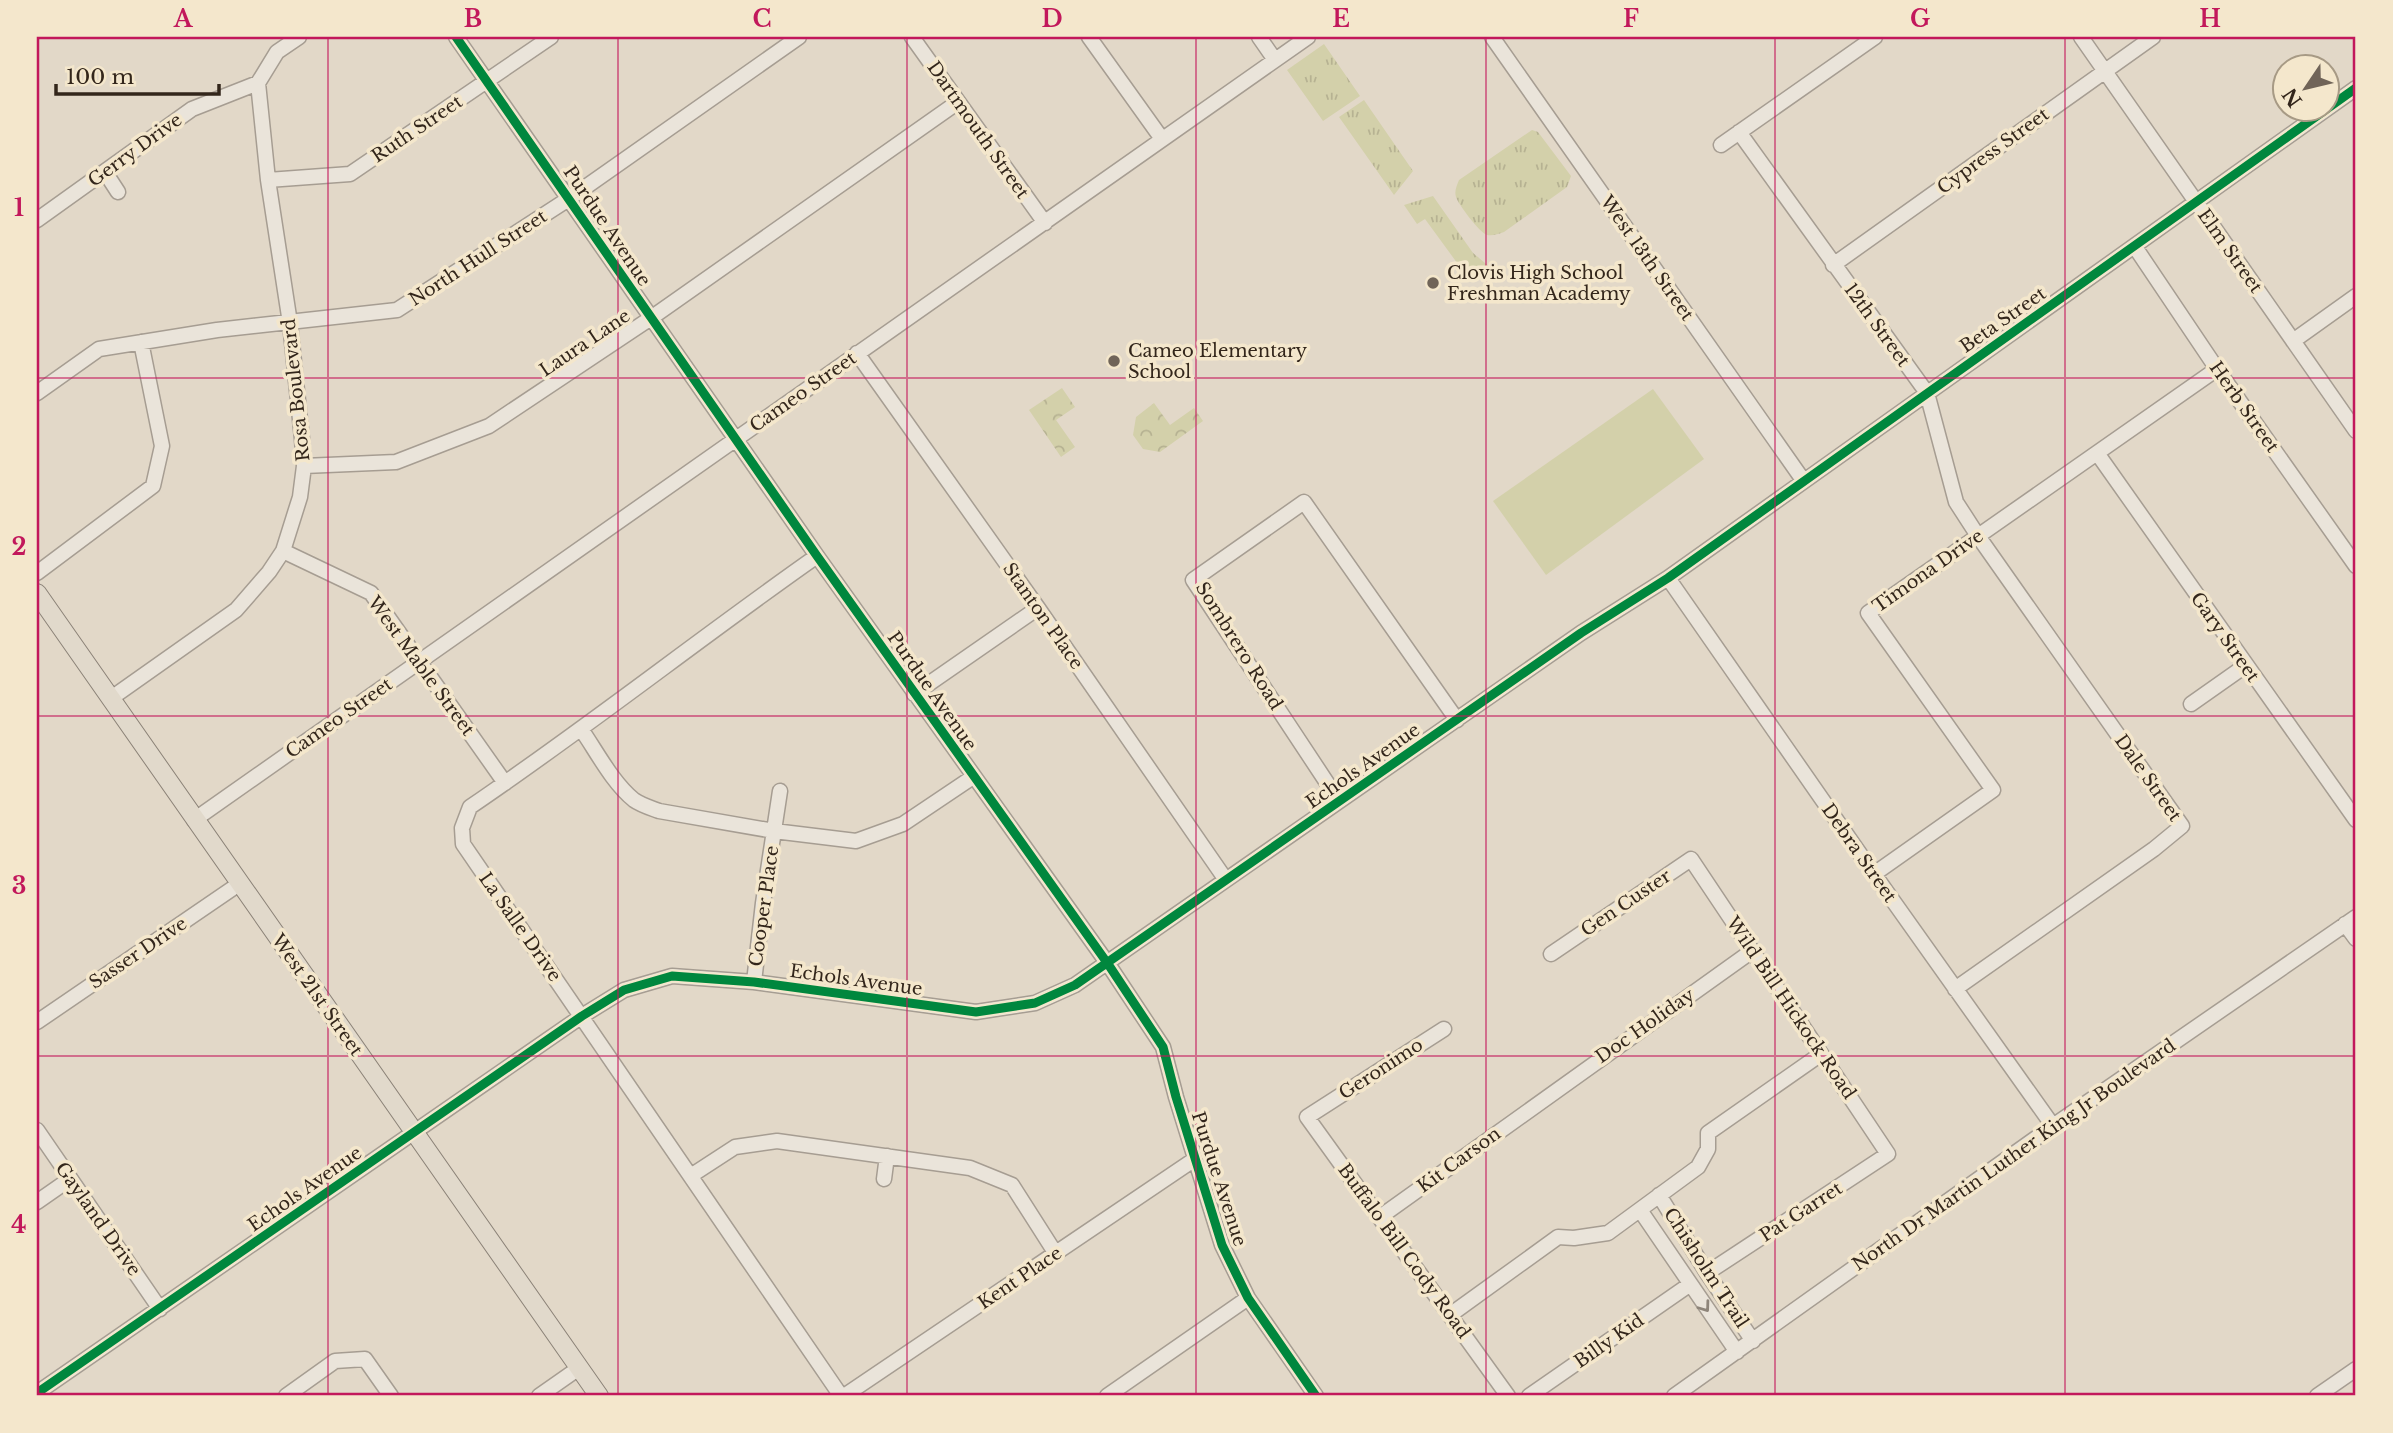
<svg xmlns="http://www.w3.org/2000/svg" width="2393" height="1433" viewBox="0 0 2393 1433" font-family="'Libre Baskerville',serif">
<style>
.grass{fill:url(#grass-tufts)}
.park{fill:url(#park-crowns)}
.pitch{fill:#d3d0aa}
.lines{fill:none;stroke-linecap:round;stroke-linejoin:round}
.minor-casing{stroke:#a69d92;stroke-width:17}
.major-casing{stroke:#8c8378;stroke-width:20}
.minor{stroke:#eae4da;stroke-width:14}
.major{stroke:#e1d9cb;stroke-width:18}
.cycleway-casing{stroke:#f4e7cc;stroke-width:13}
.cycleway{stroke:#00873e;stroke-width:9}
.oneway{stroke:#8e857a}
.grid{fill:none;stroke:#c2185b;stroke-width:2;stroke-opacity:0.55}
.poi-dot{fill:#706458;stroke:#f4e7cc;stroke-width:2.5}
.labels{text-anchor:middle;stroke-width:7;stroke-linejoin:round;paint-order:stroke}
.street-label{font-size:18px;fill:#33261b;stroke:#f4e7cc}
.poi-label{font-size:18px;fill:#33261b;stroke:#f4e7cc;text-anchor:start}
.neatline{fill:none;stroke:#c2185b;stroke-width:2.5}
.grid-label{font-size:23px;text-anchor:middle;font-weight:bold;fill:#c2185b}
</style>
<defs>
<pattern id="grass-tufts" width="24" height="20" patternUnits="userSpaceOnUse" patternTransform="scale(1.75)"><rect width="24" height="20" fill="#d3d0aa"/><path d="M3 7l-1-3M5 7V3M7 7l1-3M15 17l-1-3M17 17v-4M19 17l1-3" fill="none" stroke="#b6b292"/></pattern>
<pattern id="park-crowns" width="20" height="18" patternUnits="userSpaceOnUse" patternTransform="scale(1.75)"><rect width="20" height="18" fill="#d3d0aa"/><path d="M2 6a3 3 0 1 1 6 0M12 15a3 3 0 1 1 6 0" fill="none" stroke="#b6b292"/></pattern>
</defs>
<rect width="100%" height="100%" fill="#e2d8c8"/>
<path class="grass" d="M1324 44 1360 96 1323 121 1287 70Z
M1364 100 1413 171 1394 195 1339 117Z
M1532 130 1538 132 1571 176 1567 187 1504 232C1498 234 1493 236 1487 235 1480 233 1458 204 1456 197 1454 191 1457 185 1459 180Z
M1433 196 1473 253 1491 268 1471 282 1425 219 1417 224 1404 205Z"/>
<path class="park" d="M1062 388 1075 407 1056 420 1075 447 1061 457 1029 410Z
M1154 403 1170 425 1194 408 1203 421 1160 452 1143 449 1133 435 1136 417Z"/>
<path class="pitch" d="M1653 389 1704 459 1546 575 1493 501Z"/>
<g class="lines">
<defs>
<path id="minor" d="M456 37 817 556 1108 964 1163 1047 1176 1097 1222 1245 1248 1298 1316 1396
M912 37 1045 223
M1089 37 1162 139
M1259 37 1275 60
M1492 37 1803 480
M2081 37 2356 431
M1739 132 1927 393 1956 502 1978 536 2182 826 2154 849 1955 989
M1721 145 1875 37
M105 172 118 192
M268 180 350 174 551 37
M37 220 192 109 258 83 277 52 299 37
M2135 247 2217 369 2356 566
M1833 265 2153 37
M2293 341 2356 296
M857 353 1038 608 1226 880
M37 393 99 349 217 330 397 310 570 198 799 37
M2097 453 2356 820
M304 466 396 462 489 426 651 318 958 102
M283 551 371 593 505 783
M817 556C700 638 588 727 470 807L462 828 463 844 841 1396
M37 573 153 486 162 446 141 342
M1668 578 1874 874 2053 1126
M914 694 1038 608
M110 699 236 610 269 572 283 551 300 497 304 466 302 439 290 323 268 180 258 83
M2191 704 2245 666
M581 729C597 752 612 782 634 800 641 805 651 808 659 811L774 831 856 841 903 824 973 777
M1339 801 1193 580 1304 502 1457 720
M194 820 1308 37
M1874 874 1993 790 1868 613 2217 369
M2345 924 2356 939
M1551 954 1691 859 1888 1154 1707 1273
M754 982 763 903 780 791
M37 1022 239 884
M1444 1029 1307 1117 1508 1396
M37 1130 160 1309
M692 1175 735 1147 777 1141 970 1168 1012 1185 1056 1254
M884 1179 887 1156
M1659 1195 1707 1273 1753 1341
M37 1202 70 1179
M1640 1210 1737 1352
M1380 1217 1752 951
M1450 1315 1558 1237 1574 1238 1608 1233 1698 1167 1708 1149V1133L1821 1054
M37 1393 582 1016 624 990 672 976 754 982 976 1012 1035 1003 1075 985 1581 633 1668 578 2356 88
M286 1396 335 1361 365 1359 391 1396
M539 1396 579 1368
M844 1396 1195 1159
M1107 1396 1248 1298
M1529 1396 1689 1285
M1674 1396 2053 1126 2356 917
M2317 1396 2356 1369"/>
<path id="major" d="M37 593 599 1396"/>
</defs>
<use href="#minor" class="minor-casing"/>
<use href="#major" class="major-casing"/>
<use href="#minor" class="minor"/>
<use href="#major" class="major"/>
<defs>
<path id="cycleway" d="M456 37 817 556 1108 964 1163 1047 1176 1097 1222 1245 1248 1298 1316 1396
M37 1393 582 1016 624 990 672 976 754 982 976 1012 1035 1003 1075 985 1581 633 1668 578 2356 88"/>
</defs>
<use href="#cycleway" class="cycleway-casing"/>
<use href="#cycleway" class="cycleway"/>
</g>
<defs><path id="oneway-chevron" d="M-2-3.5L2.5 0L-2 3.5" fill="none" stroke-width="1.6" stroke-linecap="round" stroke-linejoin="round" transform="scale(1.75)"/></defs>
<use class="oneway" href="#oneway-chevron" transform="translate(1705 1307) rotate(54)"/>
<path class="grid" d="M328 37V1396M618 37V1396M907 37V1396M1196 37V1396M1486 37V1396M1775 37V1396M2065 37V1396M37 378H2356M37 716H2356M37 1056H2356"/>
<g class="poi-dot">
<circle cx="1433" cy="283" r="7"/>
<circle cx="1114" cy="361" r="7"/>
</g>
<g class="labels">
<g class="street-label">
<text transform="translate(417 129) rotate(-34)" y="6">Ruth Street</text>
<text transform="translate(978 130) rotate(55)" y="6">Dartmouth Street</text>
<text transform="translate(135 150) rotate(-36)" y="6">Gerry Drive</text>
<text transform="translate(1993 151) rotate(-36)" y="6">Cypress Street</text>
<text transform="translate(607 226) rotate(56)" y="6">Purdue Avenue</text>
<text transform="translate(2230 251) rotate(55)" y="6">Elm Street</text>
<text transform="translate(478 258) rotate(-33)" y="6">North Hull Street</text>
<text transform="translate(1647 258) rotate(55)" y="6">West 13th Street</text>
<text transform="translate(2003 320) rotate(-35)" y="6">Beta Street</text>
<text transform="translate(1877 325) rotate(54)" y="6">12th Street</text>
<text transform="translate(585 343) rotate(-34)" y="6">Laura Lane</text>
<text transform="translate(296 390) rotate(-96)" y="6">Rosa Boulevard</text>
<text transform="translate(803 392) rotate(-35)" y="6">Cameo Street</text>
<text transform="translate(2244 407) rotate(55)" y="6">Herb Street</text>
<text transform="translate(1928 571) rotate(-35)" y="6">Timona Drive</text>
<text transform="translate(1043 616) rotate(55)" y="6">Stanton Place</text>
<text transform="translate(2225 637) rotate(55)" y="6">Gary Street</text>
<text transform="translate(1239 646) rotate(58)" y="6">Sombrero Road</text>
<text transform="translate(421 666) rotate(54)" y="6">West Mable Street</text>
<text transform="translate(932 691) rotate(55)" y="6">Purdue Avenue</text>
<text transform="translate(339 718) rotate(-35)" y="6">Cameo Street</text>
<text transform="translate(1363 766) rotate(-35)" y="6">Echols Avenue</text>
<text transform="translate(2148 778) rotate(55)" y="6">Dale Street</text>
<text transform="translate(1859 853) rotate(55)" y="6">Debra Street</text>
<text transform="translate(1626 903) rotate(-34)" y="6">Gen Custer</text>
<text transform="translate(764 906) rotate(-82)" y="6">Cooper Place</text>
<text transform="translate(520 927) rotate(55)" y="6">La Salle Drive</text>
<text transform="translate(138 953) rotate(-34)" y="6">Sasser Drive</text>
<text transform="translate(856 980) rotate(8)" y="6">Echols Avenue</text>
<text transform="translate(317 995) rotate(55)" y="6">West 21st Street</text>
<text transform="translate(1791 1008) rotate(56)" y="6">Wild Bill Hickock Road</text>
<text transform="translate(1645 1026) rotate(-35)" y="6">Doc Holiday</text>
<text transform="translate(1381 1069) rotate(-33)" y="6">Geronimo</text>
<text transform="translate(2014 1155) rotate(-35)" y="6">North Dr Martin Luther King Jr Boulevard</text>
<text transform="translate(1459 1160) rotate(-36)" y="6">Kit Carson</text>
<text transform="translate(1219 1179) rotate(72)" y="6">Purdue Avenue</text>
<text transform="translate(305 1189) rotate(-35)" y="6">Echols Avenue</text>
<text transform="translate(1801 1212) rotate(-33)" y="6">Pat Garret</text>
<text transform="translate(98 1219) rotate(55)" y="6">Gayland Drive</text>
<text transform="translate(1404 1251) rotate(54)" y="6">Buffalo Bill Cody Road</text>
<text transform="translate(1706 1268) rotate(57)" y="6">Chisholm Trail</text>
<text transform="translate(1020 1278) rotate(-34)" y="6">Kent Place</text>
<text transform="translate(1609 1341) rotate(-35)" y="6">Billy Kid</text>
</g>
<g class="poi-label">
<text x="1447" y="279">Clovis High School<tspan x="1447" dy="21">Freshman Academy</tspan></text>
<text x="1128" y="357">Cameo Elementary<tspan x="1128" dy="21">School</tspan></text>
</g>
</g>
<rect width="2393" height="1433" fill="none" stroke="#f4e7cc" stroke-width="77"/>
<g transform="translate(2306 88) rotate(235)"><circle r="33" fill="#f4e7cc" stroke="#a79a85" stroke-width="2"/>
<path d="M0-5L12 26L0 18L-12 26Z" fill="#706458"/>
<text y="-10" font-size="19" font-weight="bold" text-anchor="middle" fill="#33261b">N</text>
</g>
<path d="M56 84v10h163v-10" fill="none" stroke="#33261b" stroke-width="3.5"/>
<text x="66" y="84" font-size="21" fill="#33261b" stroke="#f4e7cc" stroke-width="5" paint-order="stroke">100 m</text>
<rect x="38" y="38" width="2316" height="1356" class="neatline"/>
<g class="grid-label">
<text x="183" y="27">A</text>
<text x="473" y="27">B</text>
<text x="762" y="27">C</text>
<text x="1052" y="27">D</text>
<text x="1341" y="27">E</text>
<text x="1631" y="27">F</text>
<text x="1920" y="27">G</text>
<text x="2210" y="27">H</text>
<text x="19" y="216">1</text>
<text x="19" y="555">2</text>
<text x="19" y="894">3</text>
<text x="19" y="1233">4</text>
</g>
</svg>
